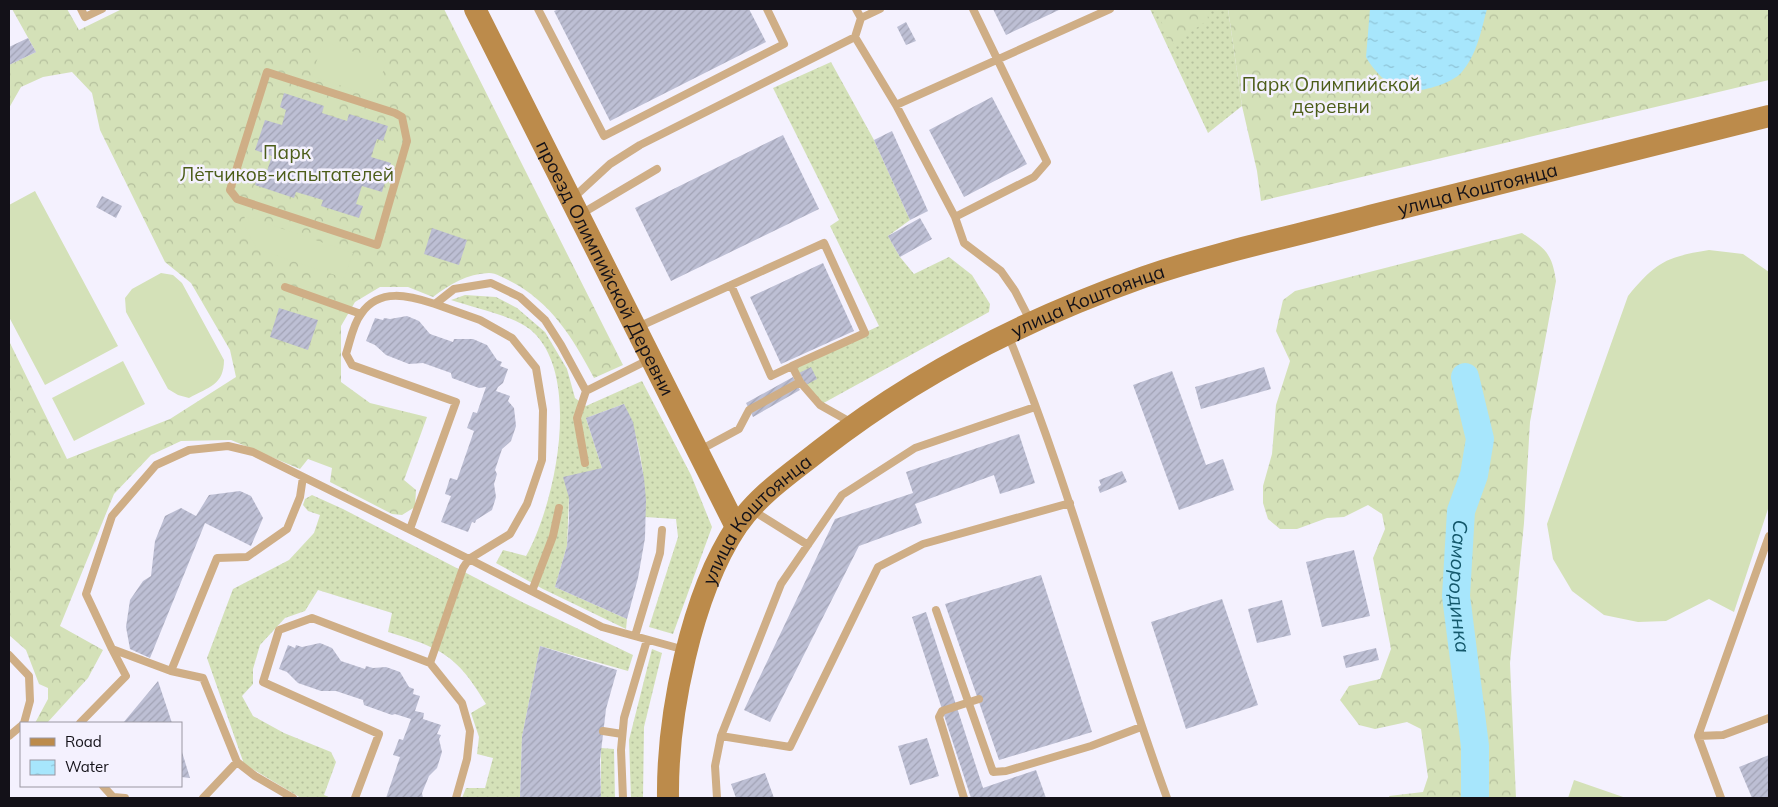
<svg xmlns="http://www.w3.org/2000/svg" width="1778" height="807" viewBox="0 0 1778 807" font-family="Mulish,sans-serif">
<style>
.grass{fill:url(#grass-dots)}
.forest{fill:url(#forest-crowns)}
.garden{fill:#d4e1b8}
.water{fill:url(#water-ripples)}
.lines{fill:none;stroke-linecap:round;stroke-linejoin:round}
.river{stroke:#a7e6fc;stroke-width:28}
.building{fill:url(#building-hatch)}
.lane{stroke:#cfae86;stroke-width:8}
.secondary{stroke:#bc8b4b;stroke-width:22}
.labels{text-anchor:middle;stroke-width:5;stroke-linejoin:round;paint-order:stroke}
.park-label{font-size:19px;fill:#4c5d19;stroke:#f4f1fe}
.street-label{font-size:19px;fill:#131118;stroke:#f4f1fe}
.water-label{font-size:20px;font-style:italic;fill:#13576a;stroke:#f4f1fe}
</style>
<defs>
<pattern id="grass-dots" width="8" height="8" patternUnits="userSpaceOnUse" patternTransform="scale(1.25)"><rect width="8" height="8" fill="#d4e1b8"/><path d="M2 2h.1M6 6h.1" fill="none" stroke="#b5c09d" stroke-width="1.8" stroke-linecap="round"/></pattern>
<pattern id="forest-crowns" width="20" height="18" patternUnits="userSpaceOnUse" patternTransform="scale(1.25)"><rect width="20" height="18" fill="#d4e1b8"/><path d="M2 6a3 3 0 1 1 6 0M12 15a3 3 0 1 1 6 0" fill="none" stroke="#b5c09d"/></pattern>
<pattern id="water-ripples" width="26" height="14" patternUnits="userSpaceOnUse" patternTransform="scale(1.25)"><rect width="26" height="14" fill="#a7e6fc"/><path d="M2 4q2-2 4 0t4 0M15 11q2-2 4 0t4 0" fill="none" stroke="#8fc4d7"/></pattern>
<pattern id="building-hatch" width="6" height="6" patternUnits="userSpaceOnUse" patternTransform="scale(1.25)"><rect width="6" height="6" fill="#bdbfd4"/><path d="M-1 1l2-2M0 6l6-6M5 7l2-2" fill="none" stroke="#a2a3b5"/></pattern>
</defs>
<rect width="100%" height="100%" fill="#f4f1fe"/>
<path class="grass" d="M1150 9H1228L1242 106 1208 133Z
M831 62 874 140 910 220 888 236 900 257 914 274 949 257 972 275 990 304 989 312 820 405 792 366 879 326 830 226 839 220 773 88Z
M465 295 496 297 517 308 545 332 567 369 575 398 586 406 642 381 691 475 712 527 673 634 649 627 678 537 676 519 645 517C646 479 640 438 624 404L586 418 602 468 569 498 567 546 555 587 627 619 626 629 543 589 496 563 503 550 526 556C555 505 582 378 533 332 516 316 474 308 451 300Z
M312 495 343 509 524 603 633 655 628 671 540 646 522 737 520 798H462L466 788H485L493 758 477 754 479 737 471 713 486 704C457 655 441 648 388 632L392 613 318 590 305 611 285 618 260 645 253 669V684L242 696 253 716 284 733 331 752 336 762 324 795 331 798H301L244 764 207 658 233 589 289 560 314 533 320 515 308 511 303 505 305 499Z
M652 649 662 653 644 727 643 798H631L629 740Z
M601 748 614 749 615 798H601Z"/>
<path class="forest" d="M12 9H67L79 30 122 9H444L623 365 594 378C573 338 551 302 510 281 504 278 496 273 489 273 467 274 450 284 433 297L408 287H380L355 302 341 326V382L370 403 427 417 404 480 416 490 415 507 402 515 392 514 330 482 332 468 308 459 300 469 231 440 181 441 151 455 114 494 60 626 103 650 88 678 47 723H35L48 699V688L39 684 26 650 9 635V341L67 459 170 419 236 377 230 350 191 283 165 262 100 130 92 93 72 72 43 77 21 87 9 108V65L36 52Z
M1157 9H1207L1208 20 1170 46Z
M1228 9H1769V80L1261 201 1257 171 1242 106Z
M1522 233C1544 248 1552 252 1556 281L1530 422 1524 523 1510 663 1516 798H1390L1389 796 1423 792 1428 777 1421 729 1407 722 1375 729 1359 725 1340 700 1349 686 1380 679 1391 649 1373 558 1385 529 1382 514 1368 505 1344 517 1327 518 1297 529H1280L1268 519 1263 503V486L1272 454 1276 405 1290 361 1276 331 1283 300 1295 291Z"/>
<path class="garden" d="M323 42 386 62 375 97 312 76Z
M35 191 118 346 45 385 9 317V205Z
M245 216 353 253 344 278 257 249 243 224Z
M1709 250 1743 254 1769 272V506L1734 612 1709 599 1666 621 1638 622 1604 615 1572 591 1553 559 1547 524 1628 296C1656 262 1666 257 1709 250Z
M161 273 173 275 182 283 224 360C224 385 209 387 189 398L178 395 168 389 126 312 125 298 132 289Z
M123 361 145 404 74 441 52 398Z
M1574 780 1626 798H1568Z"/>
<path class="water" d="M1370 9H1487C1481 31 1477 55 1461 73 1451 84 1417 94 1403 90 1388 86 1373 70 1366 57Z"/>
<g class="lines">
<path class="river" id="s1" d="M1465 377 1480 439 1474 475 1461 511 1456 596 1475 746V798"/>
</g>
<path class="building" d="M559 9H749L766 42 610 121 554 11Z
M993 9H1061L1006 35Z
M906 22 916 41 906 45 897 27Z
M28 38 36 52 9 65V47Z
M284 93 324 106 322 113 347 121 349 114 388 126 383 141 377 139 371 157 391 163 382 192 362 186 356 204 363 206 359 218 321 206 323 200 296 192 294 198 255 185 259 172 266 174 272 156 255 150 265 120 282 125 286 110 280 107Z
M992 97 1027 164 964 197 929 130Z
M892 131 928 211 910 220 874 140Z
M783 135 819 209 671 281 635 208Z
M102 196 122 206 116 218 96 207Z
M920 218 932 239 900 257 888 236Z
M432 228 467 240 459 265 424 254Z
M823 263 854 331 781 364 750 297Z
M279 308 318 320 308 350 270 337Z
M407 316 419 321 430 334 453 342 454 339H473L487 345 497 360 502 362 500 366 508 369 503 383 498 387 496 391 510 396 508 401 514 408 516 426 511 441 502 449 495 470 497 474 494 484 496 497 492 510 476 520 475 523 472 522 468 532 441 522 451 496 445 494 450 478 457 480 474 431 467 428 473 412 477 413 486 387 479 388 452 378 451 373 423 363 409 364 386 355 375 345 366 341 375 318 383 320 384 318 390 319Z
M811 367 817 379 806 385 799 373Z
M1264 367 1271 389 1201 409 1195 387Z
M1172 371 1206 465 1223 459 1234 490 1179 510 1133 385Z
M793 377 800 390 753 417 746 403Z
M624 404 633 422 644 478 646 500 645 538 638 578 627 619 555 587 567 546 569 519V498L563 477 602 468 586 418Z
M1019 434 1035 483 1000 494 994 475 915 504 922 523 859 546 770 722 744 710 835 519 913 493 906 472Z
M1122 471 1127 482 1100 493 1098 487 1101 485 1099 480Z
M240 491 251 496 263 518 251 546 205 523 150 658 130 649 126 627 130 600 143 581 151 576 155 541 165 516 181 508 196 516 209 495Z
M1354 550 1370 616 1322 627 1306 562Z
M1041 575 1092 732 999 760 945 604Z
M1222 599 1258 705 1186 729 1151 622Z
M1282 600 1291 635 1257 643 1248 609Z
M926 612 983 788 1036 770 1046 798H971L912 617Z
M320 643 332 648 341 661 365 669 366 666 373 668 386 667 400 672 409 687 414 689 413 694 420 696 415 711 424 713 423 719 441 725 437 734 441 735 439 739 442 752 437 768 429 776 422 793 423 798H386L400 757 393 755 399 739 403 740 411 719 395 714 392 715 364 705 363 700 336 691H321L298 683 287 672 279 669 288 645 295 648 296 645 302 647Z
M540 646 617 670 606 709 600 760 601 798H520L522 737Z
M1376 648 1379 660 1346 668 1343 656Z
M158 681 172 723H123Z
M927 738 939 776 910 785 898 746Z
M181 752H182L190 778 181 777Z
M1769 755V798H1752L1739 767Z
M765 773 774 798H736L731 784Z"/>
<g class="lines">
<path class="lane" d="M81 9 85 17 102 9
M538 9 604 136 784 44 767 9
M856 9 861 18
M880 9 861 18 855 37 896 105 955 217 964 243 1001 271 1015 291 1030 320
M267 72 395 113 402 117 407 141 377 245 237 199 230 190Z
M896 105 1110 9
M572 199 610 164 640 145 855 37
M581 214 657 169
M955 217 1034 177 1047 162 973 9
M731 285 771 376 792 366
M285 287 361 314
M638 327 824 243 865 333 792 366 800 382
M1008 335C1070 486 1111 645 1167 798
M700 450 739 429 749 410 800 382 820 405 852 423
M585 463 577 418 586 391
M303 477 300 497 287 529 247 557 217 558 171 671 112 649 86 594 112 516 156 465 189 450 228 446 253 452 469 559 602 627 685 650
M752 510 808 545
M410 529 456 402 352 365 346 354C350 342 353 324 361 314 379 287 410 296 435 304L454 289 491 283 520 297 545 320 561 345 586 391 650 359
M532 591 553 536 559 508
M936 610 993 772 1006 771 1091 746 1141 727
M635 636 660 553 662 530
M9 655 29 676 30 701 24 723
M430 663 463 568 469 559 510 534 527 504 542 460 543 410 536 368 512 338 480 320 435 304
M171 671 203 678 237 762 255 776 293 798
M80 723 126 676 112 649
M603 731 622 734
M9 736 21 726
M721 736 790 747 878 567 923 544 1070 503
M1698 736 1723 735 1769 718
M103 786 113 797 125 798
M203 798 237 762
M355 798 379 734 263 682 279 630 312 618 430 663 462 703 470 731 467 759 456 798
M623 798 621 750 624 718 647 640
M717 798 715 766 721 736 781 584 842 495 915 448 1035 407
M964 798 939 717 942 711 979 699
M1721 798 1698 736 1769 536"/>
<g class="secondary">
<path id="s2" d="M475 9 736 527"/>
<path id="s3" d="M668 798C667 716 691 595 737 526 759 494 790 474 820 450 917 374 1028 318 1144 277 1217 252 1295 236 1370 216 1503 182 1636 149 1769 116"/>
</g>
</g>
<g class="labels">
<g class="park-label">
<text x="1331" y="91">Парк Олимпийской<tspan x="1331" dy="22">деревни</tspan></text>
<text x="287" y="159">Парк<tspan x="287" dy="22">Лётчиков-испытателей</tspan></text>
</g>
<g class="street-label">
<text dy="7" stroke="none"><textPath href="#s3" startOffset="1111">улица Коштоянца</textPath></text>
<text dy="7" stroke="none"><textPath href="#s2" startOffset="290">проезд Олимпийской Деревни</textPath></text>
<text dy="7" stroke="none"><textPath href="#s3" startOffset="705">улица Коштоянца</textPath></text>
<text dy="7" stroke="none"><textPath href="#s3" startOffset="301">улица Коштоянца</textPath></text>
</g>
<g class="water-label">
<text dy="7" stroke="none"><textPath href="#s1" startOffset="214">Самородинка</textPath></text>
</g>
</g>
<rect width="1778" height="807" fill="none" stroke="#131118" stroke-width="20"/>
<rect x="20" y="722" width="162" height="65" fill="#f4f1fe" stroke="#9a97a2"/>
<rect x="30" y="738" width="25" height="8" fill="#bc8b4b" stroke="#9a97a2"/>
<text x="65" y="747" font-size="15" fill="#131118">Road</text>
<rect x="30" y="760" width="25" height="15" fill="url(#water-ripples)" stroke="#9a97a2"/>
<text x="65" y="772" font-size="15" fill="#131118">Water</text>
</svg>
